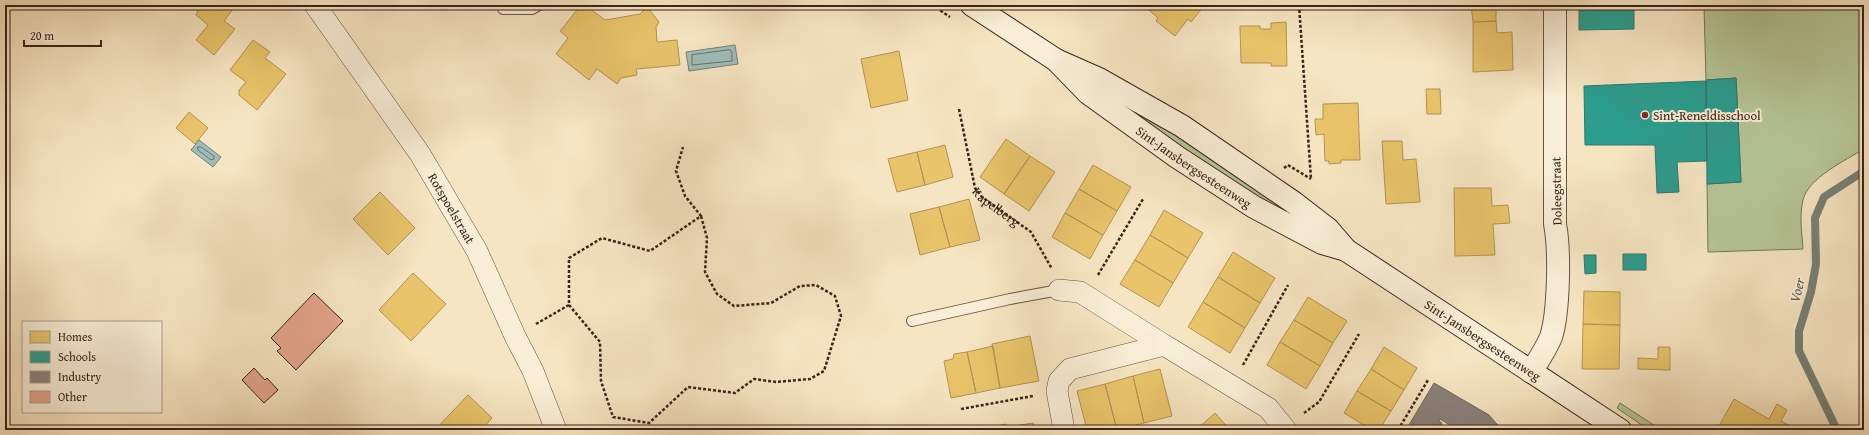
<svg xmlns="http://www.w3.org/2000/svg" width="1869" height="435" viewBox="0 0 1869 435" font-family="'Gentium Book Plus',serif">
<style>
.green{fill:#b6c698;stroke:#787458}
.water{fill:#9ebeb9;stroke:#768078}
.homes{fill:#e9c46a;stroke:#b49351}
.schools{fill:#2a9d8f;stroke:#2f786b}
.industry{fill:#8a817c;stroke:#72645e}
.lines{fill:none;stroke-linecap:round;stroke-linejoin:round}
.shore{stroke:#6c7068;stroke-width:1}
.stream{stroke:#768078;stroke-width:8}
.building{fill:#e3a38b;stroke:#3a2217}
.service-casing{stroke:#695342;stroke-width:12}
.minor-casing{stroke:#695342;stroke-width:22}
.tertiary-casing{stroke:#695342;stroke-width:24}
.secondary-casing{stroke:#3a2217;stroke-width:24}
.path{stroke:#3a2217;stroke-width:2.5;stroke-dasharray:3 2;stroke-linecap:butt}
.service{stroke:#f9eed7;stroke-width:10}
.minor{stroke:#f9eed7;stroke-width:21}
.tertiary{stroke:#f9eed7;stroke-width:22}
.secondary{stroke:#f9eed7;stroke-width:22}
.poi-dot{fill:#8f2418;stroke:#f9eed7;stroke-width:1.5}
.labels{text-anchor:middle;stroke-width:4;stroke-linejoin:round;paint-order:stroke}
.poi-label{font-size:13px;fill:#3a2217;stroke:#f9eed7;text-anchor:start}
.street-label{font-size:13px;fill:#3a2217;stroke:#f9eed7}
.water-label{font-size:14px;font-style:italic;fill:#585148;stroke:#f9eed7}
</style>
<rect width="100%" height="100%" fill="#f6e5c2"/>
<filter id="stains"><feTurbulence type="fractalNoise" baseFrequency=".005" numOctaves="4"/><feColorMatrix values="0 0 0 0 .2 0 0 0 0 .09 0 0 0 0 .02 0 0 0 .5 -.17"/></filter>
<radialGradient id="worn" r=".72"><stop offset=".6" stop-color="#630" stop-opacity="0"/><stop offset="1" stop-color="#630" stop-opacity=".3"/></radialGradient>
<path class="green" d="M1704 5H1864V149C1846 160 1808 178 1803 200 1799 216 1802 233 1803 249L1708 252 1707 184 1741 182 1736 78 1706 80Z
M1121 98 1312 224 1240 190 1116 104Z
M1620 403 1660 429 1659 430H1649L1617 408Z"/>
<path class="water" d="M735 45 738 64 689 71 686 52Z
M199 140 221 157 213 167 191 150Z"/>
<path class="homes" d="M190 5H236L224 21 235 29 214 55 196 40 208 25 196 15 198 11Z
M581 5H585L605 20 640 14 647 7 659 22 656 27 657 42 677 40 680 65 636 69 637 75 621 78 617 84 597 69 589 80 556 54 568 38 560 31Z
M1143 5H1203L1204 6 1191 22 1188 19 1175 36 1156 21 1158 18Z
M1471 5H1511V9H1496V21L1473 22Z
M1496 21 1497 33 1512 32 1513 70 1473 72V22Z
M1286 22 1287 66H1271V63H1241L1240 26H1260V29H1271V23Z
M253 40 270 52 265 58 286 74 257 110 239 95V90L246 82 230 70Z
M899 51 908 100 871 108 861 59Z
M1426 89H1440L1441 114H1427Z
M1358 103 1360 160H1341V163L1329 164V161H1325L1324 134 1316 135 1315 119H1323V104Z
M189 112 208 128 195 144 176 128Z
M1006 139 1030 156 1004 194 980 177Z
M1382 141H1402L1403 160 1416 159 1420 202 1386 204Z
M945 145 953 177 925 185 917 152Z
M917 152 925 185 897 192 888 159Z
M1030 156 1055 172 1029 211 1004 194Z
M1093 165 1131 187 1117 211 1079 189Z
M1454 188H1491L1492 206 1508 205 1510 223 1493 224 1495 255 1455 256Z
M1079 189 1117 211 1103 235 1065 213Z
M380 192 415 228 388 255 353 219Z
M969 199 980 240 950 247 939 207Z
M939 207 950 247 920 255 910 214Z
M1164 210 1203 233 1188 258 1150 235Z
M1065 213 1103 235 1090 259 1052 237Z
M1150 235 1188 258 1173 283 1135 260Z
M1233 252 1275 278 1260 303 1218 277Z
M1135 260 1173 283 1159 307 1120 284Z
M413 273 446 304 411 341 379 310Z
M1218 277 1260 303 1245 328 1203 302Z
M1584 291 1620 292V325L1583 324Z
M1308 297 1347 321 1333 343 1294 320Z
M1203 302 1245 328 1230 353 1188 327Z
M1294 320 1333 343 1320 366 1280 342Z
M1583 324 1620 325 1619 369H1582Z
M1030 336 1039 381 1000 388 992 344Z
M1280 342 1320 366 1306 389 1267 365Z
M993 346 1000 388 976 393 967 352Z
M1384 347 1417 368 1404 390 1371 369Z
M1658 347H1670V370L1638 369V358L1658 359Z
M967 352 976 393 951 398 944 361 953 359 954 354Z
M1160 369 1172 416 1144 423 1133 376Z
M1371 369 1404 390 1391 411 1357 391Z
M1133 376 1144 423 1117 430 1105 384Z
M1105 384 1117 430H1087L1077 391Z
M1357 391 1391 411 1379 430H1372L1344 413Z
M468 395 492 418 481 430H435Z
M1734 399 1769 419 1777 404 1787 410 1781 421 1790 426 1788 430H1725L1719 426Z
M1215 413 1230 430H1196Z
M1033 423 1034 430H1007V427Z
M1006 424 1007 430H991V427Z
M982 425V430H965V428Z"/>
<path class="schools" d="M1634 5V29L1579 30V6Z
M1736 78 1741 182 1707 184 1706 80Z
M1706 81 1707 161 1677 162 1679 192 1657 193 1655 145H1585L1584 86Z
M1623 254H1646V270H1623Z
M1584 255H1596V273L1585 274Z"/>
<path class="industry" d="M1434 383 1489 415 1502 430H1458L1440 419 1439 421 1442 423 1438 430H1406Z"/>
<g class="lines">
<path class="shore" d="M730 50 732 52V61L692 65V55Z
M198 147H201L214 156V159L211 160 198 150Z"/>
<path class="stream" d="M1837 430 1799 351V331L1811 292 1816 264 1815 218 1824 197 1864 171"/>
</g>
<path class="building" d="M314 293 343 321 296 370 277 351 281 348 271 338Z
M254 368 265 380 267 378 278 390 264 403 242 380Z"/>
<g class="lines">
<defs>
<path id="service" d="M503 9H532L539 5
M912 321 1010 299 1059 290"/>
<g id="minor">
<path id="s2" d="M315 5 420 154 477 251 515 336 533 371 556 430"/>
<path d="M1059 290 1080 292 1164 345 1070 369 1059 381 1057 391 1064 430"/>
<path d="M1164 345 1268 408 1286 430"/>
</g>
<path id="tertiary" d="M1531 372C1538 361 1546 349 1551 337 1559 312 1560 250 1555 224V5"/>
<g id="secondary">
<path d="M972 5 1056 60 1099 79 1182 126 1293 202 1328 229 1346 250"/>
<path id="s3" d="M1056 60 1088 93 1177 157 1254 207 1322 243 1346 250 1620 430"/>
</g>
</defs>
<use href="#service" class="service-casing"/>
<use href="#minor" class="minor-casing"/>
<use href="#tertiary" class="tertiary-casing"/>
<use href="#secondary" class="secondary-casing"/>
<g class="path">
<path d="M932 5 950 17"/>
<path d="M1299 5 1311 179"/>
<path id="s1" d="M959 109 975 188 982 197 1031 232 1052 269"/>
<path d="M1284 168 1288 165 1311 179"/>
<path d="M1098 275 1143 199"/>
<path d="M569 305 600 342 601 381 613 417 649 423 688 387 735 393 754 379 776 382 810 379 824 371 841 316 835 296 816 285 800 286 771 303 734 306 717 294 705 272 707 238 701 216"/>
<path d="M536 324 569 305V258L602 238 650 251 701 216 685 196 676 171 683 147"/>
<path d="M1243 365 1288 285"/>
<path d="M961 409 1033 396"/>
<path d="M1304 413 1319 402 1359 334"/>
<path d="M1309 426 1318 430"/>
<path d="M1398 430 1428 380"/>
</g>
<use href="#service" class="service"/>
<use href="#minor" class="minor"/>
<use href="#tertiary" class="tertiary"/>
<use href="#secondary" class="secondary"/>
</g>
<circle class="poi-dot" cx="1645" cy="115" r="4"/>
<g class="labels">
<g class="poi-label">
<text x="1653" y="120">Sint-Reneldisschool</text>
</g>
<g class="street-label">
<text dy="5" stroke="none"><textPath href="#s3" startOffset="175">Sint-Jansbergsesteenweg</textPath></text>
<text transform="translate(1556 191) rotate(-91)" y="5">Doleegstraat</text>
<text dy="5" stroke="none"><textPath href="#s1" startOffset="109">Kapelberg</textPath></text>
<text dy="5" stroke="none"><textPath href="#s2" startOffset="245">Rotspoelstraat</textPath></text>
<text dy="5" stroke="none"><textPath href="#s3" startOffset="513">Sint-Jansbergsesteenweg</textPath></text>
</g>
<g class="water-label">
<text transform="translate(1797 290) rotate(-76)" y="5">Voer</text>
</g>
</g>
<rect width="1869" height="435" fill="none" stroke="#f6e5c2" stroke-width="20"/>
<rect x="6" y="6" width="1857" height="423" fill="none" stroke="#3a2217" stroke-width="2"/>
<rect x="10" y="10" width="1849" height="415" fill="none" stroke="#3a2217"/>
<rect x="22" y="321" width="140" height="92" fill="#f9eed7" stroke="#ad9c8a"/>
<rect x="30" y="331" width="20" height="12" fill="#e9c46a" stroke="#ad9c8a"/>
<text x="58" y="341" font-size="12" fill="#3a2217">Homes</text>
<rect x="30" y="351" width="20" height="12" fill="#2a9d8f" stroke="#ad9c8a"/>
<text x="58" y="361" font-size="12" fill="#3a2217">Schools</text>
<rect x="30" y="371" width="20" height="12" fill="#8a817c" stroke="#ad9c8a"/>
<text x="58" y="381" font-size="12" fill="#3a2217">Industry</text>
<rect x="30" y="391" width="20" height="12" fill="#e3a38b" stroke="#ad9c8a"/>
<text x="58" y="401" font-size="12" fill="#3a2217">Other</text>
<path d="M24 40v6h77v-6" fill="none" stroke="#3a2217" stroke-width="2"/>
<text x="30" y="40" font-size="12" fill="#3a2217" stroke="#f9eed7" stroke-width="3" paint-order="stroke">20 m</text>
<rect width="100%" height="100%" filter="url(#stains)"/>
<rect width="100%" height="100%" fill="url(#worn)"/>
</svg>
